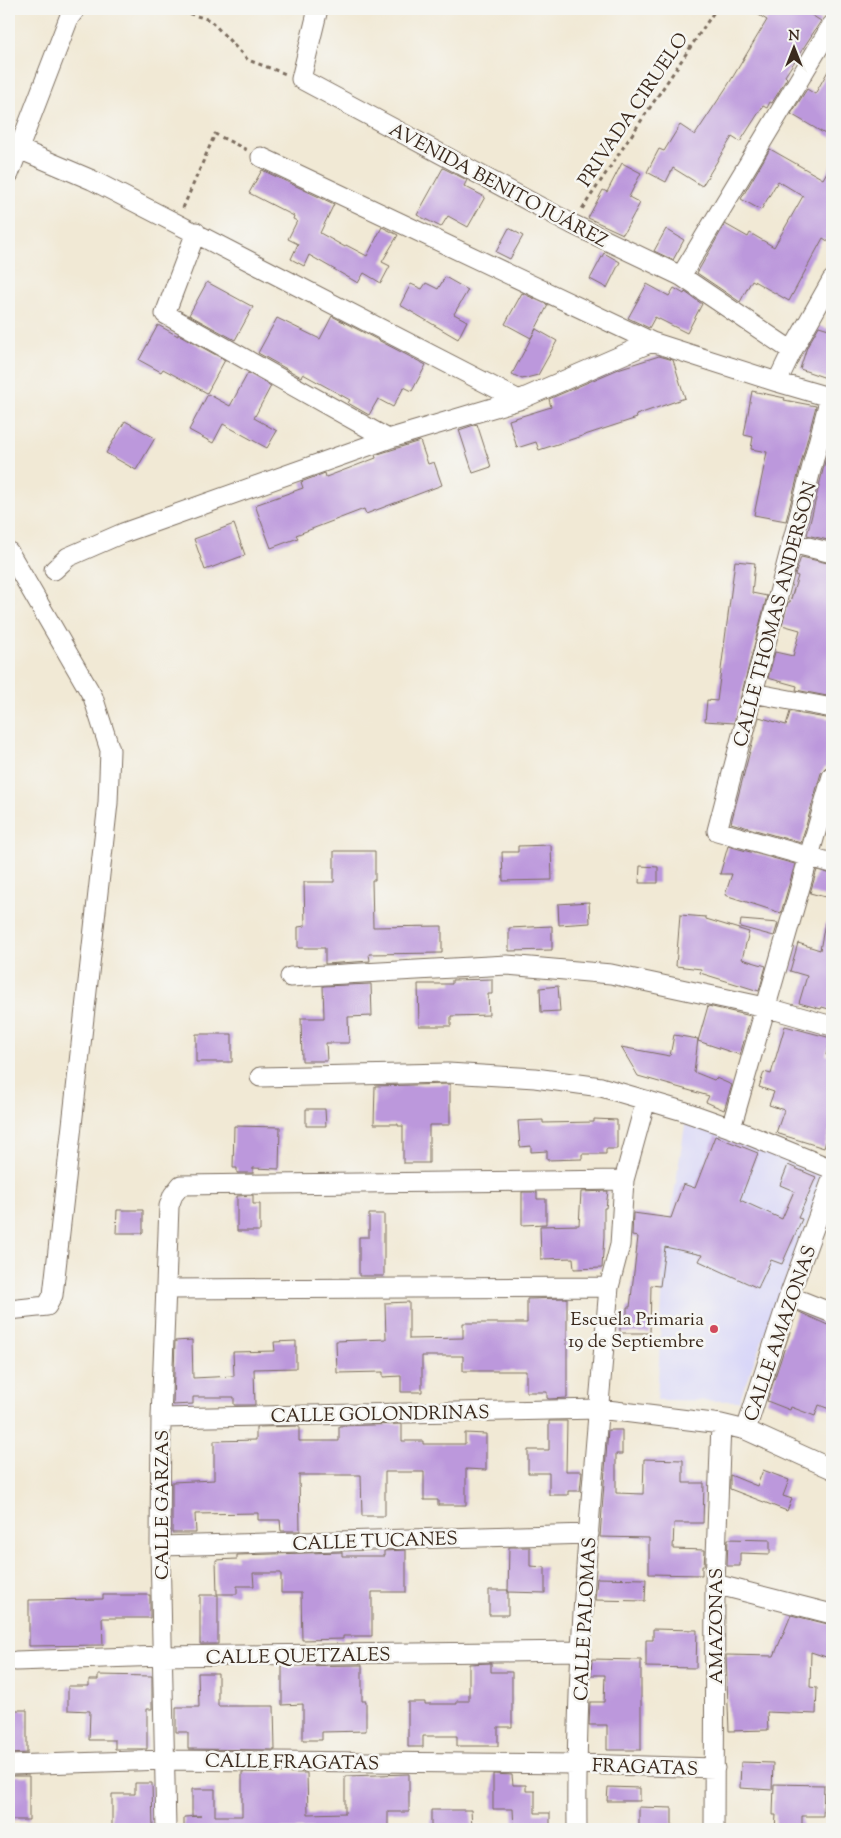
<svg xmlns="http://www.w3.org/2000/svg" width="841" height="1838" viewBox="0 0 841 1838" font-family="'Sorts Mill Goudy',serif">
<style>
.built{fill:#d9d7f8}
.building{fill:#bc98dc}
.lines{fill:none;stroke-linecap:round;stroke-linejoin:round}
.minor-casing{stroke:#7b6d5e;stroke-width:21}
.path{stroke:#7b6d5e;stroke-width:3;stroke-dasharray:4 4;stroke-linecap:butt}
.minor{stroke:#fff;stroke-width:19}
.poi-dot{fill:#d1495b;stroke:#f6f6f2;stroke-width:2}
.labels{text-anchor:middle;stroke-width:5;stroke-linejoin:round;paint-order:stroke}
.street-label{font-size:19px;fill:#3b2a1e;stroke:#f6f6f2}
.poi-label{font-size:19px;fill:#3b2a1e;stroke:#f6f6f2;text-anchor:end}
</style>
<rect width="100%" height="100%" fill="#f6f6f2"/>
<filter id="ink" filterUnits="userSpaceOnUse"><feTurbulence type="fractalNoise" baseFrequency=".02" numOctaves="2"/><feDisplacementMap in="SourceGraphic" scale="10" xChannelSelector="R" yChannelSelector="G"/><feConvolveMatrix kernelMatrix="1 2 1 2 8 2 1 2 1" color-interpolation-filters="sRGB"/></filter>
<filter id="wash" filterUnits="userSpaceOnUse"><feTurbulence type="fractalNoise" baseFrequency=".0096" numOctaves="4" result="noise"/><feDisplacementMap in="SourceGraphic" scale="20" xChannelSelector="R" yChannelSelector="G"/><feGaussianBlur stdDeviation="1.12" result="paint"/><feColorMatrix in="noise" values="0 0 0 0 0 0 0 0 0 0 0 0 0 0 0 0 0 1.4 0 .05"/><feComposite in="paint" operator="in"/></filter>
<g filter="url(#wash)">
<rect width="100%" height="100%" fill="#f1e9d5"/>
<path class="built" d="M686 1119 826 1175 739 1401 657 1400 664 1258Z"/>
<g id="blocks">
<path class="building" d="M749 9H802L821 21 785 76 787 78 772 103 770 102 767 108 763 106 740 142 732 137 702 186 673 168 666 182 647 172 659 149 664 151 680 125 695 135 728 85 767 20Z
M832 64V138L791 114 807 89 815 94Z
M770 149 823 179 832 163V244L823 238 789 301 752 280 740 302 697 273 725 224 748 237 750 233 774 247 803 196 778 181 761 210 741 199Z
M622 163 641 173 629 197 640 203 623 234 588 218 603 190 607 192Z
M443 168 467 180 464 186 485 197 468 227 448 216 441 227 417 215Z
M262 170 334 204 320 233 345 247 346 245 367 256 382 227 398 235 382 262 390 266 381 283 364 273 358 283 309 255 304 266 291 259 298 244 288 239 297 221 293 219 294 216 249 193Z
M509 228 523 236 510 259 496 252Z
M666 229 684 240 673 260 654 251Z
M604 253 620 262 607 288 590 279Z
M445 277 468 290 454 314 467 321 458 339 400 305 411 284 422 289 426 283 438 289Z
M207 282 253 307 235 340 189 315Z
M647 284 669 296 674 288 684 294 685 292 702 304 687 333 655 317 649 328 628 318Z
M522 293 548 305 531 338 505 324Z
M332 316 426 365 412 391 404 387 393 407 378 399 369 415 348 403 350 400 303 374 301 377 258 353 277 318 320 339Z
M158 325 178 336V334L225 360 207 393 163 369 161 372 139 360Z
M819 326 832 330V380L800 369 807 347Z
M536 329 557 341 538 375 522 379 512 374Z
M659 356 673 360 685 398 636 415 637 418 539 450 536 442 517 448 509 420 551 407 549 399 621 368Z
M248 373 271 386 254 418 277 431 267 448 223 424 213 443 189 430 208 394 230 406Z
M752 391 785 398 784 400 816 406 786 521 754 515 767 452 751 449 753 437 744 435Z
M125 421 155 438 136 470 106 453Z
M477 424 491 467 473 473 459 430Z
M832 433V541L807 535Z
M420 441 428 464 434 462 442 485 366 514 364 509 296 535 298 538 271 548 255 505 303 488 301 482 325 473 326 477 376 458 375 455Z
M234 524 245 555 205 570 194 539Z
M801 557 832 564V697L796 690 797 686 768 678 775 652 793 656 800 630 782 625 788 602H790L798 576 795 575Z
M735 561 755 563 752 593 767 596 734 723 705 721 707 700 717 701Z
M790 712 832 719V765L825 768 821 773 801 843 731 823 759 717 786 725Z
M551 845 552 880 503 881 502 852H518V846Z
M728 846 795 864 781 913 725 895 732 874H720Z
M334 851H375V880H372L373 927 442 926V953L369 954 370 961 325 964V948H298V927L305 926 304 882H334Z
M640 866 658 867V883H639Z
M817 870 832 874V887L829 898 810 893Z
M589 902 590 923 559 925 558 904Z
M680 915 706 917V919L749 932 742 959 766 966 759 991 700 973 701 969 676 966Z
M741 920 778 923 774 936 740 927Z
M825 923 832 924V1010L822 1007 821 1009 799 1003 807 976 790 971 798 943 820 950Z
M552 926V950L509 951V928Z
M492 979V994H488L489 1015 451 1016V1026H419L418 984H452V980Z
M371 984 372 1016 348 1017 349 1043H326L327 1061H302L301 1018H324L323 986Z
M558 986 560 1011 541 1012 540 988Z
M708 1006 751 1016 740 1055 698 1041Z
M785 1026 831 1038 826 1055 832 1056V1122L824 1148 776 1133 784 1110 769 1105 774 1092 759 1087 764 1072 771 1074Z
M196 1034H232V1062H196Z
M674 1035 698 1039 694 1072 714 1080 716 1078 732 1085 724 1110 706 1102 709 1096 638 1076 621 1047 670 1056Z
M450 1084V1125H429V1163H403V1126H398V1124H374L375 1086Z
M306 1109H325L326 1126H306Z
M594 1119 617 1120V1149H606V1154H582V1159L547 1160V1151L531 1152V1146L520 1147 518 1121 543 1120V1123L594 1122Z
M234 1126 280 1127 279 1169 253 1168V1173H237V1168H233Z
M715 1136 758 1153 740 1200 782 1219 794 1191 780 1185 788 1165 816 1177 798 1218 802 1219 782 1264 771 1260 758 1288 699 1261 702 1255 665 1247 660 1286 651 1285 650 1333H620V1315H627V1307H630L638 1237 632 1236 633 1213 671 1218 683 1184 695 1188Z
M608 1191 606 1208H604V1236L602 1268 574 1269 573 1258 541 1259 540 1226 579 1225 581 1192Z
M522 1192H537V1199H546V1224L522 1225Z
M253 1195V1204H260V1231H237V1196Z
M117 1210H143V1233H116Z
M369 1214H384V1276H359V1237H369Z
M567 1298V1398L549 1399 547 1398V1392H526V1371H463V1356H422V1392H401V1376L383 1377V1372L337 1373 336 1341 386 1339 385 1303 409 1302V1339L463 1338V1323H527V1299Z
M797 1311 832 1327V1410L819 1405 815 1416 791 1407 790 1410 767 1401Z
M192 1340 193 1378 234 1376 233 1352 275 1351 274 1342 296 1341V1368L254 1369 255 1405H234V1397H193V1404L173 1405 175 1341Z
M549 1421H567L566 1471H582L580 1491H568V1495H549V1473H528V1450H549Z
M402 1424V1441H423V1444H465V1433L486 1434V1470L466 1469V1505H438V1500H424V1472H385V1516H362L361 1475H299L300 1531H281L280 1520H258V1513L195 1514 196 1533H172V1482L214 1480V1441L256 1440V1427L299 1426V1441H339V1426Z
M608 1430H622V1454H616V1493L643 1494 644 1459 683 1460V1483H704L703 1523H674L673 1549 705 1550 704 1566H702V1575L649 1574V1538L600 1537Z
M763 1470 789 1480 783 1496 792 1499 787 1511 730 1489V1475L757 1486Z
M728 1539 770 1540V1554L740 1553V1566H727Z
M509 1547H530V1566L545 1567V1593L508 1592Z
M406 1550V1592H372V1636H343V1639L302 1640 301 1593H281V1573H253L254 1586H237V1594H217L216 1560 237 1559V1555L342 1552V1556H384V1551Z
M597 1578 646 1579 645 1601 595 1600Z
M489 1590H508V1615H489Z
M103 1595H150V1618H102L103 1645 29 1646V1600L103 1599Z
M200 1595H218V1644H200Z
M791 1615 832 1625V1643L826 1657 811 1652 810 1687 817 1688 816 1714 767 1712 768 1730 729 1731 726 1655 774 1656Z
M653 1629 697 1630 696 1668 646 1667V1640H653Z
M592 1659 641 1660V1750H607V1725H589L590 1702H604L605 1675H591Z
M491 1663V1672H512V1727H498V1746H457V1736H423V1747H408V1702H425V1704H457V1701H469V1664Z
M362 1665V1701H366V1731L322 1732V1740H303V1704L282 1705V1666Z
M198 1673H218V1706H274L275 1750 188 1749V1732H176V1707H199Z
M98 1675 152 1676V1709H147V1749H115V1740H89L90 1711 68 1710V1686H89V1680H98Z
M9 1710H27V1753L9 1754Z
M741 1762 773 1763 772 1790 740 1788Z
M242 1772 307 1773 308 1814 345 1813V1776L409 1774V1812H388V1829H184V1817L201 1816H192V1789H215V1816H242Z
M493 1774 512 1775 513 1785H526V1791H535V1813H550V1829H514L513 1809H493Z
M9 1776H29V1820H9Z
M135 1783H152L153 1829H112V1794H135Z
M774 1784 824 1785 823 1816H802V1829H775L776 1815H773Z
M608 1787 640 1788V1801H607Z
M639 1807 672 1808V1829H639Z
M431 1810H471L472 1829H431Z"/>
</g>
</g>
<g filter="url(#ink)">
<use href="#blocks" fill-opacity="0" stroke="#7b6d5e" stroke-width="1"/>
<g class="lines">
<defs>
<path id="minor" d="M318 9 301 79 572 224 681 276 792 351
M19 149 92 180 519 400
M261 157 652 342 777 382 832 398
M9 174 69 18 76 9
M196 232 165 314 388 439
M681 276 832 25
M777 382 792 351 832 280
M830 397 717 831 832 863
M792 543 832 553
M9 552 93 697 110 750 108 803 53 1295 47 1306 9 1310
M54 570 68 557 123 533 388 439 519 400 652 342
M753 693 832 708
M290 977 507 965 611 974 765 1007 832 1026
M260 1077 448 1073 535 1078 601 1087 683 1111 731 1128 832 1169
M731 1128 832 776
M166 1289 609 1287
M789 1296 832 1313
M161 1418 599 1409 721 1424 746 1430 832 1469
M746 1430 789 1296 832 1179
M160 1546 589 1534
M715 1584 832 1614
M16 1661 162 1656 581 1651
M9 1765 165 1760 576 1764 715 1768
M166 1829 160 1546 161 1418 169 1206 173 1195 181 1185 624 1180
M577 1829C575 1648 594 1467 609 1287L620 1245 624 1180 646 1100
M714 1829 715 1584 721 1424"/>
</defs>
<use href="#minor" class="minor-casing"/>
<path class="path" d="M174 9 210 20 248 60 286 74
M183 208 215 134 247 150
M582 209 716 9"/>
<use href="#minor" class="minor"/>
</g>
</g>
<circle class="poi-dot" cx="714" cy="1329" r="5"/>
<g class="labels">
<g class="street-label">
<text transform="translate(632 109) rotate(-56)" y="7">PRIVADA CIRUELO</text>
<text transform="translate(499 184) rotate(28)" y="7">AVENIDA BENITO JUÁREZ</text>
<text transform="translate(774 614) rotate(-75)" y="7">CALLE THOMAS ANDERSON</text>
<text transform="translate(779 1333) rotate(-71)" y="7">CALLE AMAZONAS</text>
<text transform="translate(380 1413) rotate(-1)" y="7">CALLE GOLONDRINAS</text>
<text transform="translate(161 1505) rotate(-90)" y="7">CALLE GARZAS</text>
<text transform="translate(375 1540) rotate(-2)" y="7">CALLE TUCANES</text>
<text transform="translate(584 1619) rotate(-87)" y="7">CALLE PALOMAS</text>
<text transform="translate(715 1626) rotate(-90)" y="7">AMAZONAS</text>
<text transform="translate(298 1655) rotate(-1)" y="7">CALLE QUETZALES</text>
<text transform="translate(292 1761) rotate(1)" y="7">CALLE FRAGATAS</text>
<text transform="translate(645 1766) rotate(2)" y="7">FRAGATAS</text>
</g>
<g class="poi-label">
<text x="704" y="1325">Escuela Primaria<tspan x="704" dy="22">19 de Septiembre</tspan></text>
</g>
</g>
<rect width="841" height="1838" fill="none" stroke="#f6f6f2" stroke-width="30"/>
<g transform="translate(794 48)" stroke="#f6f6f2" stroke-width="4" paint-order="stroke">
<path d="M0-4L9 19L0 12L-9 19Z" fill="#3b2a1e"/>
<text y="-8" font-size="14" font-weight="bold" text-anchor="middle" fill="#3b2a1e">N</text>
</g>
</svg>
